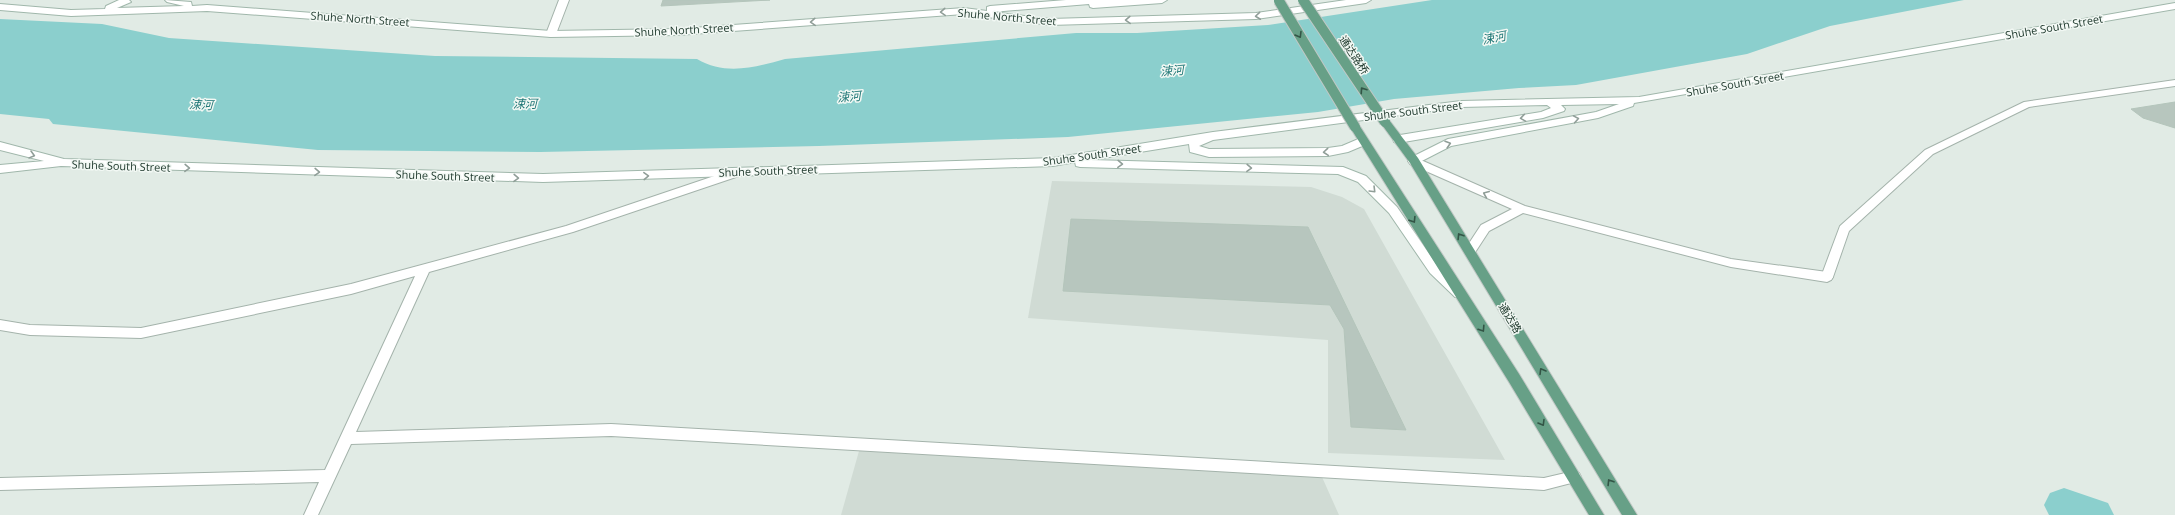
<svg xmlns="http://www.w3.org/2000/svg" width="2175" height="515" viewBox="0 0 2175 515" font-family="'Open Sans','Noto Sans SC',sans-serif">
<style>
.built{fill:#d0dbd4}
.water{fill:#8bcfcd}
.lines{fill:none;stroke-linecap:round;stroke-linejoin:round}
.river{fill:#8bcfcd;fill-rule:evenodd}
.building{fill:#b7c6be;stroke:#b4c5bb}
.lane-casing{stroke:#a4b3ab;stroke-width:2}
.street-casing{stroke:#a4b3ab;stroke-width:2}
.secondary-casing{stroke:#a0b7ab;stroke-width:2}
.primary-casing{stroke:#c1c8c5;stroke-width:2}
.lane{fill:#fff;fill-rule:evenodd}
.street{fill:#fff;fill-rule:evenodd}
.secondary{fill:#fff;fill-rule:evenodd}
.primary{fill:#67a087;fill-rule:evenodd}
.primary-bridge-casing{stroke:#c1c8c5;stroke-width:12;stroke-linecap:butt}
.primary-bridge{stroke:#67a087;stroke-width:10}
.oneway{stroke:#909e98}
.oneway2{stroke:#335546}
.labels{text-anchor:middle;stroke-width:3;stroke-linejoin:round;paint-order:stroke}
.street-label{font-size:11px;fill:#223c30;stroke:#f2f8f4}
.water-label{font-size:12px;font-style:italic;fill:#1e7675;stroke:#f2f8f4}
</style>
<rect width="100%" height="100%" fill="#e1ebe5"/>
<path class="built" d="M1052 181 1311 187 1342 197 1364 209 1505 460 1328 453V340L1028 318Z
M859 451 1322 477 1339 515H841Z"/>
<path class="water" d="M1432 0H1964L1830 26 1747 54 1576 85 1519 88 1394 99 1318 112 1068 137 819 146 540 152 318 150 53 124 49 119 0 114V19L102 24 169 38 435 56 697 59C726 76 756 67 785 59L1076 33H1137L1268 25Z"/>
<g class="lines">
<path class="river" d="M2064 488 2108 503 2114 515H2049L2044 505 2050 493Z"/>
</g>
<path class="building" d="M663 0H770L661 6Z
M2175 102V128L2143 118 2131 109Z
M1071 219 1308 227 1406 430 1351 427 1344 329 1330 305 1063 291Z"/>
<g class="lines">
<defs>
<path id="lane" d="M2175 80V86L2029 107 1933 154 1849 231 1833 277 1831 280H1823L1821 277 1840 226 1925 150 2024 102Z"/>
<path id="street" d="M559 0H569L556 34 551 37 548 36 546 34Z
M1414 157 1525 206 1731 259 1827 272 1831 274 1833 277 1831 280 1827 282 1731 267 1523 213 1489 231 1474 254 1470 255 1464 251 1481 225 1512 209 1410 164 1408 161Z
M735 169 739 170 741 173 739 176 573 232 429 272 356 432 611 424 1544 478 1574 471 1579 473 1581 477 1579 481 1544 490 611 436 351 444 318 515H304L319 482 0 490V478L325 470 415 276 351 294 141 338 30 335 0 330V320L30 325 141 328 351 284 566 226Z"/>
<path id="secondary" d="M119 0H129L131 2 117 8 184 6 167 2 165 0 191 2 192 6 207 5 551 31 678 29 964 8 987 11V7L990 6 1066 0H1167L1162 3 1093 8 1090 7 1089 4 992 12 1050 19 1256 13 1346 0H1371L1366 3 1256 19 1050 25 964 14 678 35 551 37 207 11 71 16 0 10V4L71 10 105 9 106 6Z
M2175 3V9L1634 103 1633 106 1598 118 1451 146 1414 165 1408 161 1410 158 1448 139 1596 112 1619 104 1561 105 1565 109 1564 111 1543 118 1398 143 1394 142 1393 139 1394 136 1541 112 1551 108 1547 105 1461 107 1213 140 1199 146 1209 149 1328 148 1342 146 1363 137 1368 141 1367 144 1348 152 1328 156 1209 157 1190 152 1189 144 1091 160 1343 167 1366 176 1397 207 1438 267 1463 291 1465 294 1463 297H1455L1430 273 1389 213 1358 182 1338 174 1080 167 1076 166 1075 162 1053 166 543 182 61 166 0 173V165L44 161 0 150V142L64 159 543 174 1053 158 1213 132 1461 101 1639 97Z"/>
<path id="primary" d="M1385 118 1389 120 1418 158 1637 515H1622L1410 163 1380 122Z
M1355 123 1359 125 1519 374 1604 515H1589L1509 382 1350 127Z"/>
</defs>
<use href="#lane" class="lane-casing"/>
<use href="#street" class="street-casing"/>
<use href="#secondary" class="secondary-casing"/>
<use href="#primary" class="primary-casing"/>
<use href="#lane" class="lane"/>
<use href="#street" class="street"/>
<use href="#secondary" class="secondary"/>
<use href="#primary" class="primary"/>
<defs>
<path id="primary-bridge" d="M1303 0 1385 122
M1279 1 1355 127"/>
</defs>
<use href="#primary-bridge" class="primary-bridge-casing"/>
<use href="#primary-bridge" class="primary-bridge"/>
</g>
<defs><path id="oneway-chevron" d="M-2-3.5L2.5 0L-2 3.5" fill="none" stroke-width="1.6" stroke-linecap="round" stroke-linejoin="round"/></defs>
<g class="oneway">
<use href="#oneway-chevron" transform="translate(943 12) rotate(176)"/>
<use href="#oneway-chevron" transform="translate(1258 16) rotate(174)"/>
<use href="#oneway-chevron" transform="translate(1128 20) rotate(178)"/>
<use href="#oneway-chevron" transform="translate(813 22) rotate(176)"/>
<use href="#oneway-chevron" transform="translate(1523 118) rotate(171)"/>
<use href="#oneway-chevron" transform="translate(1576 119) rotate(-10)"/>
<use href="#oneway-chevron" transform="translate(1448 144) rotate(-17)"/>
<use href="#oneway-chevron" transform="translate(1326 152) rotate(175)"/>
<use href="#oneway-chevron" transform="translate(32 155) rotate(15)"/>
<use href="#oneway-chevron" transform="translate(1120 164) rotate(2)"/>
<use href="#oneway-chevron" transform="translate(187 168) rotate(2)"/>
<use href="#oneway-chevron" transform="translate(1249 168) rotate(2)"/>
<use href="#oneway-chevron" transform="translate(317 172) rotate(2)"/>
<use href="#oneway-chevron" transform="translate(646 176) rotate(-2)"/>
<use href="#oneway-chevron" transform="translate(516 178) rotate(2)"/>
<use href="#oneway-chevron" transform="translate(1373 190) rotate(45)"/>
<use href="#oneway-chevron" transform="translate(1486 194) rotate(-157)"/>
</g>
<g class="oneway2">
<use href="#oneway-chevron" transform="translate(1299 35) rotate(59)"/>
<use href="#oneway-chevron" transform="translate(1363 90) rotate(-124)"/>
<use href="#oneway-chevron" transform="translate(1413 220) rotate(58)"/>
<use href="#oneway-chevron" transform="translate(1460 236) rotate(-122)"/>
<use href="#oneway-chevron" transform="translate(1482 329) rotate(57)"/>
<use href="#oneway-chevron" transform="translate(1542 371) rotate(-121)"/>
<use href="#oneway-chevron" transform="translate(1542 423) rotate(59)"/>
<use href="#oneway-chevron" transform="translate(1610 482) rotate(-122)"/>
</g>
<g class="labels">
<g class="street-label">
<text transform="translate(1007 17) rotate(5)" y="4">Shuhe North Street</text>
<text transform="translate(360 19) rotate(4)" y="4">Shuhe North Street</text>
<text transform="translate(2054 27) rotate(-10)" y="4">Shuhe South Street</text>
<text transform="translate(684 30) rotate(-3)" y="4">Shuhe North Street</text>
<text transform="translate(1354 55) rotate(56)" y="4">通达路桥</text>
<text transform="translate(1735 84) rotate(-10)" y="4">Shuhe South Street</text>
<text transform="translate(1413 111) rotate(-7)" y="4">Shuhe South Street</text>
<text transform="translate(1092 155) rotate(-8)" y="4">Shuhe South Street</text>
<text transform="translate(121 166) rotate(2)" y="4">Shuhe South Street</text>
<text transform="translate(768 171) rotate(-2)" y="4">Shuhe South Street</text>
<text transform="translate(445 176) rotate(2)" y="4">Shuhe South Street</text>
<text transform="translate(1510 318) rotate(59)" y="4">通达路</text>
</g>
<g class="water-label">
<text transform="translate(1494 38) rotate(-11)" y="4">涑河</text>
<text transform="translate(1172 71) rotate(-5)" y="4">涑河</text>
<text transform="translate(849 97) rotate(-5)" y="4">涑河</text>
<text x="525" y="108">涑河</text>
<text transform="translate(201 105) rotate(2)" y="4">涑河</text>
</g>
</g>
</svg>
